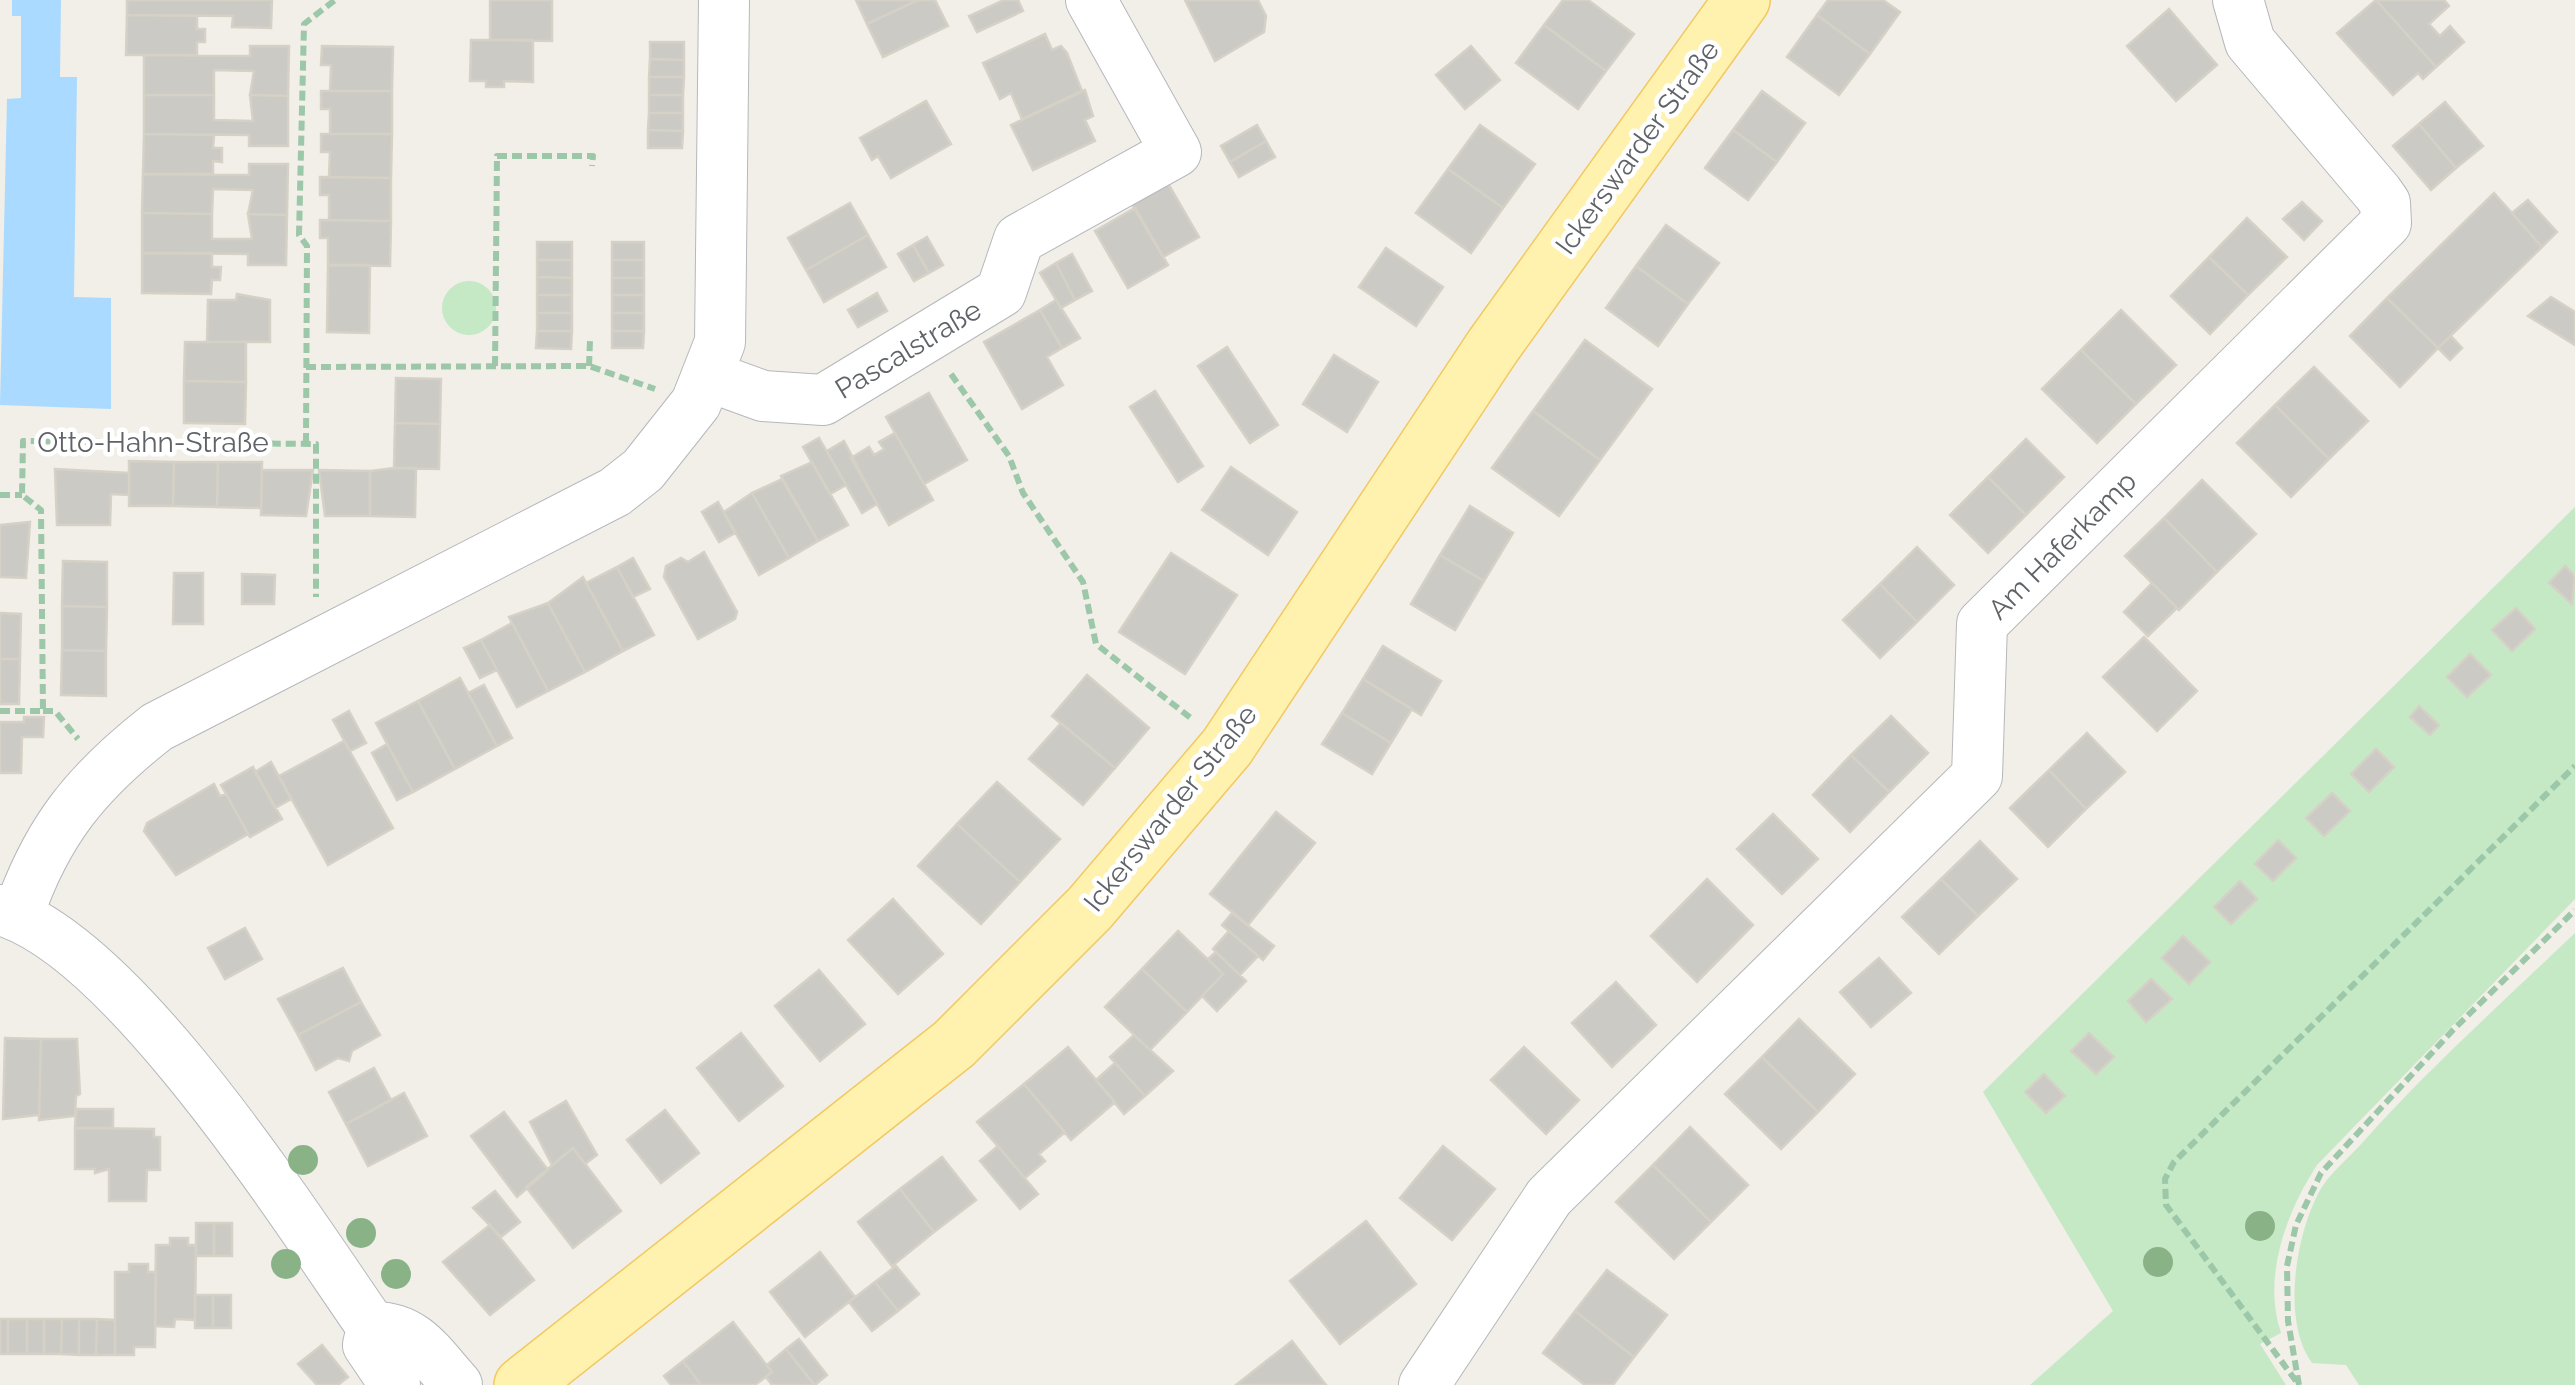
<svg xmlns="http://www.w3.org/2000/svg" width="2575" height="1385" viewBox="0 0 2575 1385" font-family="Raleway,sans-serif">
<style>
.green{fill:#c5e8c5}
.water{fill:#aadaff}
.building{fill:#cccac5;stroke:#d6d1c6;stroke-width:2.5}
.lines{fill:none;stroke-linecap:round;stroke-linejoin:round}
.minor-casing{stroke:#b5b8bc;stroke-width:52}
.major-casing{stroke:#f2c960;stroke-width:58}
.path{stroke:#9cc7a9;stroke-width:6;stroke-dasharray:10 5;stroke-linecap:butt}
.minor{stroke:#fff;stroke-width:50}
.major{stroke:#fff2af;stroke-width:55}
.tree{fill:#89b387}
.labels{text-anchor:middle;stroke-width:9;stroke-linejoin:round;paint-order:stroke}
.street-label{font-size:28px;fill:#5f6368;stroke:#fff}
</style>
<rect width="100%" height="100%" fill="#f1efe8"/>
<path class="green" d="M442 308a27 27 0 1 1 54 0a27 27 0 1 1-54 0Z
M2575 507V899L2317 1165C2286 1213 2262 1277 2281 1333L2260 1344 2286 1385H2030L2113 1311 1983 1092Z
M2575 933V1385H2359L2346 1365 2312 1363C2282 1322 2295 1238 2318 1194 2327 1175 2349 1158 2363 1142 2428 1069 2504 1001 2575 933Z"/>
<path class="water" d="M12 0H61L60 77H77L74 297 111 298V409L0 405 7 99 21 98V16H12Z"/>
<path class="building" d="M127 0H272L271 28 232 27 233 16 127 15Z
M490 0H552V41L490 40Z
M856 0H918L867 24Z
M918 0H935L948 26 883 57 867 24Z
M1004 0H1018L1023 11 977 32 969 16Z
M1185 0H1258L1266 16 1264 32 1215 61Z
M1563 0H1588L1634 34 1606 71 1544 25Z
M1828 0H1883L1900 12 1870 54 1817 15Z
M2376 0 2436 67 2423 79 2418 73 2393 95 2337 33Z
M2376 0H2444L2449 6 2429 24 2440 36 2450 26 2464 42 2436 67Z
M2169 9 2217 65 2176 101 2127 46Z
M127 15 197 16V29H205V42H197V55H126Z
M1817 15 1870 54 1839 95 1787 57Z
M1544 25 1606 71 1578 109 1516 63Z
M1045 34 1052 50 1061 46 1067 53 1082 91 1022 119 1011 93 1000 99 983 63Z
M471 40H533V82L504 81V87H486V81H470Z
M650 42H684V60L650 59Z
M250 46H289L288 96 250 95 254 71 214 70V95H144V55L250 56Z
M322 46 393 47 392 91H330L331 65H321Z
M1471 46 1500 80 1465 109 1436 75Z
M650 59 684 60V77H649Z
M649 77H684L683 95H649Z
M1085 90 1093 116 1085 120 1095 141 1033 170 1011 125Z
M321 91H392V134H330V109H321Z
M1762 91 1805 123 1777 162 1733 130Z
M144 95H214V120L253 121 250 95 288 96V146H249V135L144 134Z
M649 95H683V113H649Z
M926 101 951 144 891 178 878 156 872 160 860 138Z
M2445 102 2483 146 2456 168 2419 124Z
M649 113H683V131L648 130Z
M2419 124 2456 168 2431 190 2393 146Z
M1257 125 1266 141 1230 162 1221 146Z
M1480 125 1535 164 1503 208 1448 169Z
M648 130 683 131 682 148H648Z
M1733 130 1777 162 1748 200 1705 168Z
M144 134 214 135 213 148H222V162L213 161V174H143Z
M321 134H392L391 178 329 177 330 152H321Z
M1266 141 1275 157 1239 177 1230 162Z
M249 164H288L287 215 248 214 253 190 213 189 212 214 142 213 143 174 249 175Z
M1448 169 1503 208 1471 253 1416 213Z
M320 177 391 178V221L329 220V195H320Z
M1166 180 1199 237 1163 257 1130 201Z
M2494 193 2542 247 2438 348 2387 298Z
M2528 200 2557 232 2542 247 2512 213Z
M2302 202 2322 221 2304 240 2283 219Z
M850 203 868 235 806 270 788 238Z
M1135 208 1168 265 1128 288 1095 231Z
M142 213 212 214V239H252L248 214 287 215 286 265H248V254L142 253Z
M2247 218 2287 257 2248 295 2209 257Z
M320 220 391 221 390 266 328 265V238H320Z
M1666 225 1719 263 1688 304 1636 266Z
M868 235 886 267 824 302 806 270Z
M927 237 943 265 929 273 913 245Z
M537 242H572V260H537Z
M612 242H644V260H612Z
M913 245 929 273 914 281 898 254Z
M1386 248 1443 287 1416 326 1359 287Z
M142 253H212V267H221L220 280H212L211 294 142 293Z
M1072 254 1092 291 1075 300 1056 263Z
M2209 257 2248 295 2210 334 2171 296Z
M537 260H572V278L537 277Z
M612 260H644V278H612Z
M1056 263 1075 300 1061 308 1040 273Z
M328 265H370L369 333 327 332Z
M1636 266 1688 304 1658 346 1606 308Z
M537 277 572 278V295H537Z
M612 278H644V295H612Z
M877 293 887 311 858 327 848 310Z
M237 294 270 300V342H207L208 300H236Z
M537 295H572V313H537Z
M612 295H644V313H612Z
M2551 297 2575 312V345L2528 316Z
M2387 298 2438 348 2400 387 2350 336Z
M1056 300 1080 338 1062 348 1040 310Z
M1040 310 1062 348 1047 357 1063 385 1022 409 984 342Z
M2121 310 2176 365 2136 404 2081 350Z
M537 313H572V331H537Z
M612 313H644V331H612Z
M537 331H572L571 349 536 348Z
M612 331H644L643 348H612Z
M2451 336 2462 348 2450 360 2438 348Z
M1585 340 1652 389 1600 460 1533 411Z
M185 342H246V382L184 381Z
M1227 347 1278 425 1250 443 1198 366Z
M2081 350 2136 404 2097 443 2042 389Z
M1334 355 1378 382 1347 432 1303 404Z
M2314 367 2368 421 2329 459 2275 405Z
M396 378 441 379 440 424 395 423Z
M184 381 246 382 245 424 184 423Z
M1155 391 1203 466 1178 482 1130 407Z
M929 393 967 460 924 484 886 417Z
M2275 405 2329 459 2291 497 2237 443Z
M1533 411 1600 460 1559 516 1492 468Z
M395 423 440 424 439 469 394 468Z
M895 433 933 500 889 525 851 458 869 447 874 455 884 449 879 442Z
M819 438 846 485 830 494 803 447Z
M2026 439 2064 477 2026 515 1988 477Z
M844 441 877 504 862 513 827 451Z
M129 461 174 462 173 506H129Z
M174 462H218L217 507 173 506Z
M218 462H262L261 508 217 507Z
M812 462 848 525 818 541 781 476Z
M1231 467 1297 512 1268 555 1202 510Z
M394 468H416L415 517 370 516V471Z
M55 469 129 473V495L111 494 110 525H57Z
M262 470H313L306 516 261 515Z
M319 470 370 471V516H325Z
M1988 477 2026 515 1988 553 1950 515Z
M782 479 818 541 789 558 752 493Z
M2202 480 2256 534 2217 572 2164 518Z
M752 493 789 558 759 575 724 512Z
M718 502 735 533 719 542 702 512Z
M1470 506 1513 533 1484 581 1440 555Z
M2164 518 2217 572 2179 610 2125 556Z
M30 522 26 578 0 577V525Z
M1917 547 1954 585 1917 622 1880 584Z
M704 552 737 612 735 619 698 639 664 577 666 566 681 558 688 562Z
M1171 553 1237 595 1185 674 1119 632Z
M1440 555 1484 581 1455 630 1411 604Z
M633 558 650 589 633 597 617 567Z
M63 561 107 562V607L62 606Z
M2565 566 2575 576 2572 604 2549 583Z
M617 567 654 635 623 651 586 583Z
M174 573H203V624H173Z
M242 574 275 575 274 604H242Z
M583 577 623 651 585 672 548 603Z
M2152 583 2177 608 2148 636 2124 612Z
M1880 584 1917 622 1880 658 1843 620Z
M548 603 585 672 548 691 509 617Z
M62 606 107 607 106 651 62 650Z
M2516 608 2535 629 2512 651 2492 630Z
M0 613 21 614 20 659H0Z
M512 623 548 691 517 707 481 640Z
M2144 637 2197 691 2157 731 2103 677Z
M481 640 497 670 480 678 464 648Z
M1383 646 1441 681 1421 715 1363 679Z
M62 650 106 651V696L61 695Z
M2470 654 2491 675 2467 697 2447 677Z
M0 659H20L19 704H0Z
M1087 675 1149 728 1115 768 1052 716Z
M460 678 497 746 455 769 418 701Z
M1363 679 1412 709 1391 743 1342 713Z
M484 685 512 738 497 746 468 693Z
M418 701 455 769 413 792 376 723Z
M2419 706 2439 725 2430 735 2410 717Z
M349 711 366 743 350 751 333 720Z
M1342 713 1391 743 1372 774 1322 744Z
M1891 716 1928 753 1889 792 1851 755Z
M24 717H44L43 737H22L21 773H0V722H24Z
M1061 723 1115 768 1083 805 1029 759Z
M2087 733 2125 772 2086 809 2049 770Z
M344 741 393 828 328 865 279 776Z
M387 744 413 792 397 800 372 753Z
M2376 749 2394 767 2369 792 2351 774Z
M1851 755 1889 792 1850 832 1813 795Z
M271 762 291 799 275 808 255 772Z
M253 767 282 819 250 837 221 785Z
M2049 770 2086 809 2048 847 2010 808Z
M997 782 1060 839 1020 882 957 824Z
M214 784 220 796 226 794 248 834 176 875 144 831 147 823Z
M2332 793 2350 811 2324 836 2306 818Z
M1276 812 1315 843 1248 925 1210 894Z
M1773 814 1818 859 1782 894 1737 849Z
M957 824 1020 882 981 924 918 866Z
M2278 840 2296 858 2273 881 2255 864Z
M1980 841 2017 879 1978 916 1941 879Z
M1707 879 1753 925 1697 982 1651 936Z
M1941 879 1978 916 1939 954 1902 917Z
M2240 881 2257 899 2231 924 2214 907Z
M893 899 943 954 898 994 848 940Z
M1232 913 1274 946 1263 960 1222 925Z
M245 928 262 959 225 979 208 948Z
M1178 931 1223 974 1187 1012 1142 969Z
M1229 931 1258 956 1240 975 1213 949Z
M2183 936 2210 962 2189 984 2162 958Z
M1216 952 1246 981 1217 1011 1202 996 1223 974 1208 959Z
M1879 958 1911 993 1871 1027 1840 992Z
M343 968 361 1002 298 1035 278 999Z
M1142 969 1187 1012 1150 1050 1105 1007Z
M819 970 865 1024 820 1061 775 1006Z
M2151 979 2172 999 2146 1022 2128 1001Z
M1616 982 1656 1025 1612 1067 1572 1023Z
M361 1002 380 1035 352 1051 349 1061 338 1058 316 1070 298 1035Z
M1799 1019 1855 1074 1818 1112 1762 1057Z
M741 1033 783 1086 739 1121 697 1068Z
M2089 1033 2114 1057 2096 1074 2071 1051Z
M1134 1035 1173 1071 1145 1096 1110 1057Z
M5 1038 41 1039 39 1115 3 1119Z
M41 1039H77L80 1094 76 1096 75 1116 39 1120Z
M1068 1047 1115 1102 1071 1140 1024 1084Z
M1524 1047 1579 1100 1546 1134 1491 1080Z
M1762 1057 1818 1112 1781 1149 1725 1094Z
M1115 1063 1145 1096 1124 1114 1096 1080Z
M374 1068 391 1100 346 1124 329 1092Z
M2044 1074 2065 1096 2046 1113 2025 1092Z
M1024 1084 1065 1132 1039 1154 1045 1161 1025 1178 977 1122Z
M404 1093 427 1136 368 1166 346 1124Z
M566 1101 597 1155 585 1164 573 1148 552 1165 530 1122Z
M76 1109H113V1128H75Z
M665 1110 699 1153 661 1183 627 1140Z
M504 1112 548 1170 517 1197 471 1136Z
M1690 1127 1748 1185 1711 1222 1653 1165Z
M75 1128 154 1129V1137H160V1170H147L146 1201H109V1169L95 1173V1169H75Z
M998 1146 1038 1194 1020 1209 980 1161Z
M1443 1146 1495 1189 1452 1240 1400 1198Z
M573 1148 621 1211 573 1248 526 1187Z
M942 1157 976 1200 934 1232 900 1189Z
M1653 1165 1711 1222 1674 1259 1616 1202Z
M900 1189 934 1232 892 1266 858 1222Z
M495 1191 520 1222 501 1237 473 1208Z
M1366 1221 1416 1284 1340 1344 1290 1281Z
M196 1223H214V1256H196Z
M214 1223H232V1256H214Z
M490 1225 534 1280 490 1315 443 1262Z
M170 1238H188V1245H196L195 1320 175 1319 174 1327 155 1326 156 1245H170Z
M820 1252 855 1297 805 1337 770 1292Z
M129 1264H148V1272H156L155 1347H134V1355H115V1272H129Z
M896 1266 919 1294 898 1311 875 1282Z
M1607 1270 1667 1315 1634 1357 1575 1311Z
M875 1282 898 1311 872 1331 849 1302Z
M195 1295H213V1328H195Z
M213 1295H231V1328H213Z
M1575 1311 1634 1357 1613 1385H1585L1543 1353Z
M0 1319H8V1354H0Z
M8 1319H27V1354H8Z
M27 1319H44V1354H27Z
M44 1319H62L61 1354H44Z
M62 1319H79V1355L61 1354Z
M79 1319H97L96 1355H79Z
M97 1319 115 1320V1355H96Z
M733 1322 772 1372 755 1385H701L683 1361Z
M799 1339 827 1375 815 1385 786 1349Z
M1292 1341 1326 1385H1236Z
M322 1345 348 1377 338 1385H317L298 1364Z
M786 1349 814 1385H772L766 1377 772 1372 767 1365Z
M683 1361 701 1385H671L664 1376Z"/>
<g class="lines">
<defs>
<path id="minor" d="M708 376 763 396 823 400 1001 292 1019 239 1176 152 1091 0
M0 910C123 945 297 1219 372 1327L368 1345 395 1385
M18 915C47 830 87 782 157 727L615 492 643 470 696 403 720 342 724 0
M372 1327C414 1326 430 1355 457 1385
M1424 1385 1549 1197 1977 776 1982 624 2386 223 2385 203 2378 193 2250 42 2238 0"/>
<path id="major" d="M522 1385 954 1044 1090 908 1227 747 1493 346 1742 0"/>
</defs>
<use href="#minor" class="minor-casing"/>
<use href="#major" class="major-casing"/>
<path class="path" d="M495 366 497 156H593L592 166
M589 366 590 340
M306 367 589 366 655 389
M951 374 1009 456 1023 493 1083 582 1096 644 1192 719
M306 443 307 246 299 235 304 24 335 0
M0 495H22
M0 711H43L41 510 22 495 23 441 316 444V597
M43 711H55L78 739
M2296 1381 2166 1205 2165 1179 2174 1162 2575 766
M2299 1385 2288 1321 2287 1266 2296 1225 2321 1173 2452 1031 2575 910"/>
<use href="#minor" class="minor"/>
<use href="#major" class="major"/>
</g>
<g class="tree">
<circle cx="303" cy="1160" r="15"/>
<circle cx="2260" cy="1226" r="15"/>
<circle cx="361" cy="1233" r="15"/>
<circle cx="2158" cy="1262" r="15"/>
<circle cx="286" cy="1264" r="15"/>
<circle cx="396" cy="1274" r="15"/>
</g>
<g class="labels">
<g class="street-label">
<text transform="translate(1637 147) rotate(-54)" y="10">Ickerswarder Straße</text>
<text transform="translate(908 349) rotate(-31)" y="10">Pascalstraße</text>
<text x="153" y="452">Otto-Hahn-Straße</text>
<text transform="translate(2062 545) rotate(-45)" y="10">Am Haferkamp</text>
<text transform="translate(1170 808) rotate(-51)" y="10">Ickerswarder Straße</text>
</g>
</g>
</svg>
